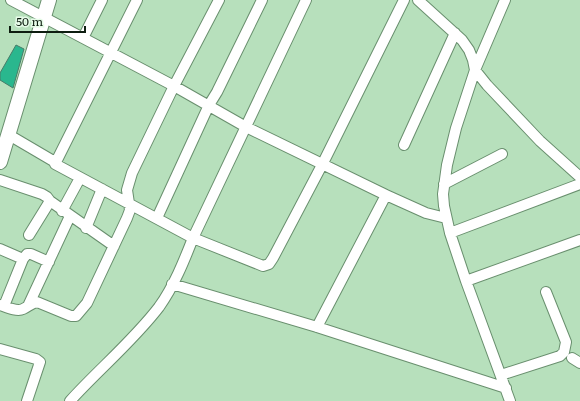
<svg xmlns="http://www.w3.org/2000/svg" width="580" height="401" viewBox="0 0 580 401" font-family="Literata,serif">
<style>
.building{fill:#2ab78e;stroke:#477c69}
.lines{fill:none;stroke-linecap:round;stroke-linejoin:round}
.street-casing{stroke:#698f6e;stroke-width:12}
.secondary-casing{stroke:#698f6e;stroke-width:16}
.street{stroke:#fff;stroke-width:10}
.secondary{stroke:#fff;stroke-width:14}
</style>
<rect width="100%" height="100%" fill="#b7e0bc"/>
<path class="building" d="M16 45 24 49 13 88 0 80V73Z"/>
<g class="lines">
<defs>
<path id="street" d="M11 0 174 86 246 127 386 195 426 213 446 218
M137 0 55 164 193 238 263 266 269 264 273 258 323 163 404 0
M418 0 462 40 469 50 473 60 475 70 487 85 540 141 580 177
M505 0 475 70 456 128 447 165 443 194 444 206 450 233 466 281 510 401
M83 38 102 0
M9 135 55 162
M404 145 455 33
M0 180 42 194 47 197 50 201 29 235
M444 184 502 154
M50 201 114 246
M62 211 80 178
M157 218 209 105 217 92 262 0
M86 228 102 189
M450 233 580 184
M0 249 23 259
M466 281 580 240
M172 284 317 327 506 388
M0 305C6 307 17 312 23 309 28 307 31 303 37 302L71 316H76L87 303 127 218 130 210 127 190 132 173 174 86 219 0
M4 306 23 259 27 254H31L49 262
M28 306 70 216
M317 327 386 195
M0 349 36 359 40 362 27 401
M572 358 580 363
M501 375 560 356 564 352 566 342 546 292
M70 401C99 369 133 341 159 307 174 286 184 261 193 238L306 0"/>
<path id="secondary" d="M0 162 49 0"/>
</defs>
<use href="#street" class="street-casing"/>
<use href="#secondary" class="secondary-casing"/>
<use href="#street" class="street"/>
<use href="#secondary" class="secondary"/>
</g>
<path d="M10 26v6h75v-6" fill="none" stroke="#0d1d10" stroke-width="2"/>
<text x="16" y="26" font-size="12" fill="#0d1d10" stroke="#e6fbe8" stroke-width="3" paint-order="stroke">50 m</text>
</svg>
